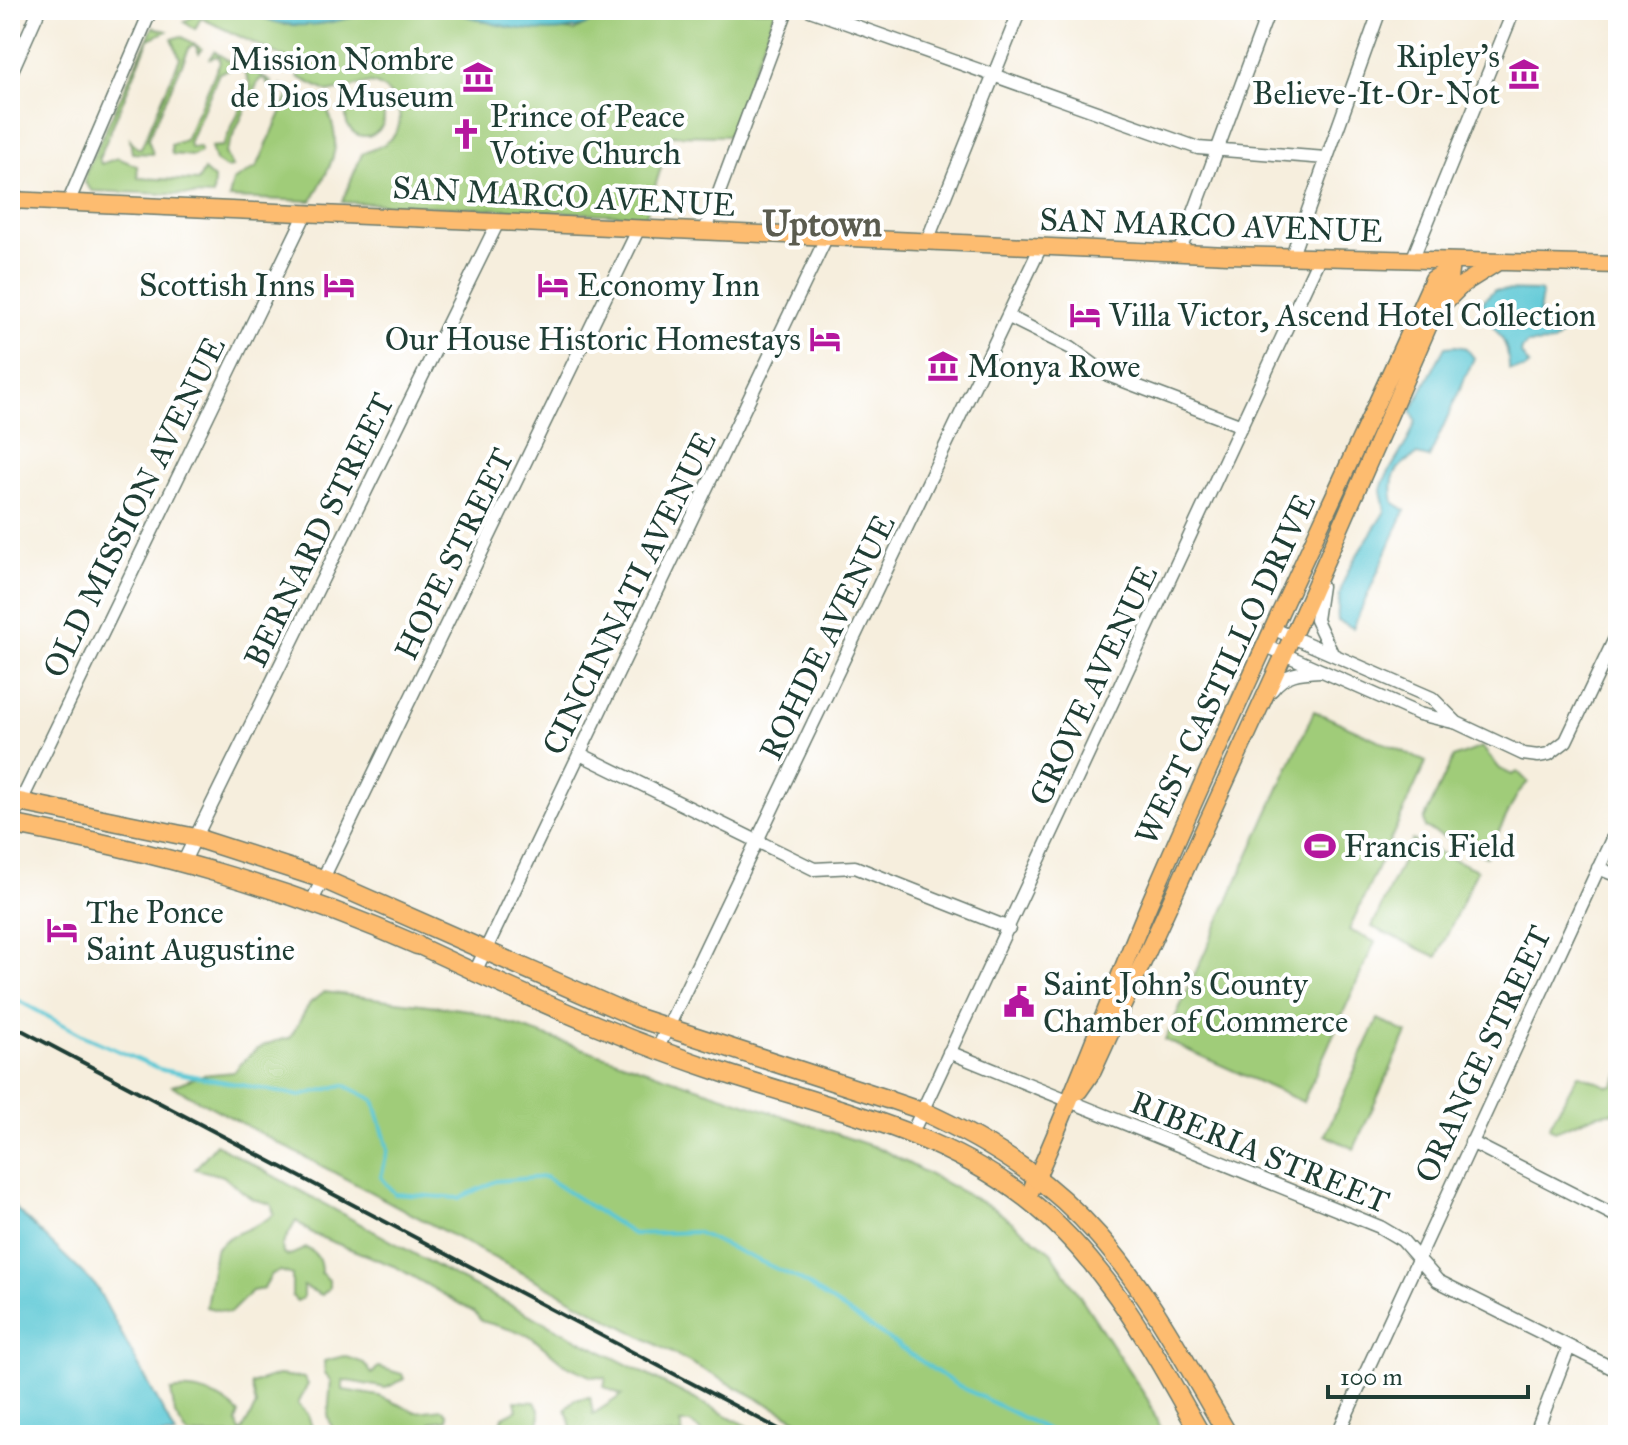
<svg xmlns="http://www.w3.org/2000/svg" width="1628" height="1445" viewBox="0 0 1628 1445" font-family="'IM FELL Great Primer',serif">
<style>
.green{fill:#a0cc79;stroke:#608456;stroke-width:2}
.water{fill:#5cc8d5;stroke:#3e8284;stroke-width:2}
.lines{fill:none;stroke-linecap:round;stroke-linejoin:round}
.stream{stroke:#5cc8d5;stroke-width:4}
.minor-casing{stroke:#6a7b6f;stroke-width:15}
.major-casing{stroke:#6a7b6f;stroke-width:19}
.highway-casing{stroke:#6a7b6f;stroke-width:21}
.minor{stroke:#fff;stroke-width:12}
.major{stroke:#fdbc70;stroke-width:16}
.highway{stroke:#fdbc70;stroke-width:18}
.rail{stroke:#1f3d34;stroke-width:4}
.labels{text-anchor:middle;stroke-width:8;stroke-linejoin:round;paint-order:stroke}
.poi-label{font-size:32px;fill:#1f3d34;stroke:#fff;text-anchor:start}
.street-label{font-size:32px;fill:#1f3d34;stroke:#fff}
.quarter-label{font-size:36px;font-weight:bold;fill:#5b5c4f;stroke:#fff}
</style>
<rect width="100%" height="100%" fill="#fff"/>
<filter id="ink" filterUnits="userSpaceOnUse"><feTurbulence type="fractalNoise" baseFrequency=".0125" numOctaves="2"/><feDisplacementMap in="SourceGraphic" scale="16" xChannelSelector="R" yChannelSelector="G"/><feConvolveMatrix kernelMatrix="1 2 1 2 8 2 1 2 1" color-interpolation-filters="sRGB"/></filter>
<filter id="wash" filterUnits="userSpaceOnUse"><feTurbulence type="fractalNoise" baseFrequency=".006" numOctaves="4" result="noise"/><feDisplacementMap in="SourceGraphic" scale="32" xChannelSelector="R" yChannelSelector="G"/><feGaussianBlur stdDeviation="1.8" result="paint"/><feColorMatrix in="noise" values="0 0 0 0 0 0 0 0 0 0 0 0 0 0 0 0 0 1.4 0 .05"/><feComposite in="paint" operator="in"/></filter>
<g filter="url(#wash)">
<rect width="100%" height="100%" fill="#f6eedd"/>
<path class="green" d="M203 10H253L285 25 327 22 377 10H451L500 23 574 31 611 10H776L728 136 671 135 646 216 342 202 362 154C374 148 387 146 395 134 408 115 392 87 371 83L328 92 298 77 302 66 201 18 195 29 184 22Z
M153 27 167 31 149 39 99 158 101 164 118 158 137 166 138 178 198 181 204 170 214 179 213 196 92 191 85 183 86 172Z
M181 36 202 49 199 53 195 45 190 46 148 139 153 154 132 153 130 139 137 148H141L180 58 172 39Z
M214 51 236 66 219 73 189 143 191 148 200 147V152L193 156 172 154 171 145 185 140 220 62 218 56 210 58Z
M249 68 271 82 268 85 264 78 259 80 225 153 232 167 226 168 215 161 211 147 223 146 251 86 245 72Z
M281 85 327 109C345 150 330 164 312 201L229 198 233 181 257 167 289 95 287 89 279 91Z
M346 117a19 19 0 1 1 38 0a19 19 0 1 1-38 0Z
M1314 711 1426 762 1349 930 1375 942 1303 1102 1165 1040Z
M1482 747 1500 769 1512 775 1518 772 1528 782 1518 793 1486 857 1425 828 1424 820 1453 758Z
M1412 840 1477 870 1437 957 1372 927Z
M324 992 468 1010 881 1149 995 1209 1051 1252 1148 1400 1163 1435H826L172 1086 202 1075 234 1072C250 1051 264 1042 290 1038L310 1003Z
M1378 1019 1407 1033 1354 1149 1325 1135Z
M1578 1074 1607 1086 1613 1085 1618 1076V1112L1598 1114 1555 1131 1549 1127Z
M216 1144 460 1279 765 1435H706L690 1423H680L683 1435H561L571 1428 566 1408 574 1400 590 1397 593 1414 622 1395 604 1387 606 1378 590 1376 564 1364 529 1335 481 1321 475 1313 396 1267 315 1235 296 1221 282 1246 283 1254 288 1256 306 1248C317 1253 321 1260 321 1273L329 1280V1288L322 1295 303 1286V1298L297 1301 292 1296V1275L281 1271 272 1274 263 1289 252 1291 230 1313 206 1307 215 1250C229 1231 256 1230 274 1214L271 1204 252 1199 223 1176 195 1169Z
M344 1356 364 1363 372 1374 378 1367 402 1374 404 1379 386 1388 343 1380V1390L379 1396 416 1412 442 1409 447 1414V1420L431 1422 426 1435H331L333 1431 328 1415 331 1381 325 1374 324 1361Z
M278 1375 304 1378 308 1384 298 1404 308 1414 314 1435H188L175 1415 171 1391C194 1386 224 1396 239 1414L236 1422 241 1433 256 1406 251 1384Z
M515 1401 535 1402 540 1412 539 1427 532 1435H508L500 1428 503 1417 517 1410Z"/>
<path class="water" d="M253 10H377C342 21 284 38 253 10Z
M451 10H611C572 46 496 28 451 10Z
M1494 290 1539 291 1542 294C1536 327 1540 318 1563 333L1553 343 1527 344 1522 349 1521 354 1529 365 1525 369 1509 370C1510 329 1483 328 1483 301Z
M1456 346 1466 348 1474 358 1429 458 1417 455C1394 466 1389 478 1394 503L1405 510 1353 628 1338 621C1334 577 1365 546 1385 511L1381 490 1384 480 1408 440 1416 421 1411 411 1445 347Z
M10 1203 96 1286 176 1435H10Z"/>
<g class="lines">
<path class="stream" d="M10 996 82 1035 162 1070 300 1096 344 1085 374 1100 388 1149 381 1177 395 1194 459 1198 496 1181 545 1177 633 1234 696 1232 799 1279 955 1384 1058 1435"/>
</g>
</g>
<g filter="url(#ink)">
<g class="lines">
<defs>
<path id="minor" d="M810 10 1198 148 1326 158
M10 75 39 10
M68 203 151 10
M705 230 787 10
M927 241 1020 10
M1179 253 1269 10
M1291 258 1380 10
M1412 260 1514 10
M1009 317 1071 348 1108 375 1242 426
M1321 586 1316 620 1331 651
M1274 629 1432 698 1457 723
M1266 646 1419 714 1457 723 1523 754 1538 756 1549 754 1566 741 1618 632
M1272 690C1285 672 1302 672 1323 671
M580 754 814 869 855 867 1009 928
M10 824 306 213
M184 861 498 222
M1598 868 1618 876
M312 901 639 228
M475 972 827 236
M657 1050 1041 246
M949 1052 1380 1227 1402 1240 1438 1281 1618 1371
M912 1133 1319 258
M1471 1142 1618 1217
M1337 1435 1618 826
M1535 1435 1569 1347"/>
<path id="major" d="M10 200 1228 255 1618 265
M1443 304 1463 284 1495 264
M417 945 475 972
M1079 1091 1093 1071 1303 613 1449 279 1451 263
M887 1099 922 1111
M1027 1199C1072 1101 1108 1001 1150 902 1240 693 1340 487 1433 279L1447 271"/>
<path id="highway" d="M10 800 196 838 323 879 638 1018 887 1099
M10 824C151 851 285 886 417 945
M475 972C556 1009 636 1044 721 1072 826 1107 937 1129 1026 1198 1106 1260 1152 1349 1201 1435
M922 1111C1093 1188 1139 1281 1228 1435"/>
</defs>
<use href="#minor" class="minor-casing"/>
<use href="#major" class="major-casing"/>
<use href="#highway" class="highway-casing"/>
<use href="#minor" class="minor"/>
<use href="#major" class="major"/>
<use href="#highway" class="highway"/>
<path class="rail" d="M10 1024 790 1435"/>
</g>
</g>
<defs>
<symbol id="museum-bare" viewBox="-9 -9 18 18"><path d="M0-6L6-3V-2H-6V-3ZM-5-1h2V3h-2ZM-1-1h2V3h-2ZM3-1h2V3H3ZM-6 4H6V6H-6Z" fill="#b5179e" stroke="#fff" stroke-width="2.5" paint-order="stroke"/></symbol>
<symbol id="church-bare" viewBox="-9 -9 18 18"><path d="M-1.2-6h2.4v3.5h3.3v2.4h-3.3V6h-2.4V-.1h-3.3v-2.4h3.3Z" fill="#b5179e" stroke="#fff" stroke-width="2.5" paint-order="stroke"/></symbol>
<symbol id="hotel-bare" viewBox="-9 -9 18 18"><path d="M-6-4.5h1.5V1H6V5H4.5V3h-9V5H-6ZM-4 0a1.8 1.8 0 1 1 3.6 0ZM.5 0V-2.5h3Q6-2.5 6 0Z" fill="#b5179e" stroke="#fff" stroke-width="2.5" paint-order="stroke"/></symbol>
<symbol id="stadium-bare" viewBox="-9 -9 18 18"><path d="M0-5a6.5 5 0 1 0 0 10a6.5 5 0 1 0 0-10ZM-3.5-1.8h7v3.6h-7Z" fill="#b5179e" stroke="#fff" stroke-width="2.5" paint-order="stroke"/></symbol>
<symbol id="civic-bare" viewBox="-9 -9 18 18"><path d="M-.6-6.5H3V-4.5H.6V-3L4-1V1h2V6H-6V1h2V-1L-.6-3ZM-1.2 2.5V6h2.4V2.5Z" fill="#b5179e" stroke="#fff" stroke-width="2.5" paint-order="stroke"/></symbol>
</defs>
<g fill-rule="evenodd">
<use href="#museum-bare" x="1502" y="52" width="44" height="44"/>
<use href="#museum-bare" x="456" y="55" width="44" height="44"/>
<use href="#church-bare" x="444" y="112" width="44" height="44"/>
<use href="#hotel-bare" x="317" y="263" width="44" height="44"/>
<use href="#hotel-bare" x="531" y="263" width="44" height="44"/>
<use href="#hotel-bare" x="1063" y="293" width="44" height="44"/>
<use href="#hotel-bare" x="803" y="317" width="44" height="44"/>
<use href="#museum-bare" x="921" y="344" width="44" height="44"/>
<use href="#stadium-bare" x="1298" y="824" width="44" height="44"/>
<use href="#hotel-bare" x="40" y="908" width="44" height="44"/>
<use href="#civic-bare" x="997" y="980" width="44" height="44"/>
</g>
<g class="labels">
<g class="poi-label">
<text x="1500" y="67" text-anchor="end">Ripley's<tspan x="1500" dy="37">Believe-It-Or-Not</tspan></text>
<text x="454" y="70" text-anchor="end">Mission Nombre<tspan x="454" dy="37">de Dios Museum</tspan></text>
<text x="490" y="127">Prince of Peace<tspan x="490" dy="37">Votive Church</tspan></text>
<text x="315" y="296" text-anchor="end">Scottish Inns</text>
<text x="577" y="296">Economy Inn</text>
<text x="1109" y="326">Villa Victor, Ascend Hotel Collection</text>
<text x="801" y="350" text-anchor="end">Our House Historic Homestays</text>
<text x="967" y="377">Monya Rowe</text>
<text x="1344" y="857">Francis Field</text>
<text x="86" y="923">The Ponce<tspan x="86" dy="37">Saint Augustine</tspan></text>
<text x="1043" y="995">Saint John's County<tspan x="1043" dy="37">Chamber of Commerce</tspan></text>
</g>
<g class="street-label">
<text transform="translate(564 196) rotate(3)" y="11">SAN MARCO AVENUE</text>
<text transform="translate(1211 225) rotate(2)" y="11">SAN MARCO AVENUE</text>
<text transform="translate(134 507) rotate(-64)" y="11">OLD MISSION AVENUE</text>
<text transform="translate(319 530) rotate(-64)" y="11">BERNARD STREET</text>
<text transform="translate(454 554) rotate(-64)" y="11">HOPE STREET</text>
<text transform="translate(629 593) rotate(-64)" y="11">CINCINNATI AVENUE</text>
<text transform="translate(827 637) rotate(-64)" y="11">ROHDE AVENUE</text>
<text transform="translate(1225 669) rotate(-65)" y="11">WEST CASTILLO DRIVE</text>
<text transform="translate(1093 685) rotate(-65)" y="11">GROVE AVENUE</text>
<text transform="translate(1483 1054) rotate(-65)" y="11">ORANGE STREET</text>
<text transform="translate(1260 1152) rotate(22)" y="11">RIBERIA STREET</text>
</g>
<g class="quarter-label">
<text x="822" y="236">Uptown</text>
</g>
</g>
<rect width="1628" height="1445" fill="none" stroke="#fff" stroke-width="40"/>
<path d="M1328 1385v12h200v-12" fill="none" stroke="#1f3d34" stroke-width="4"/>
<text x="1340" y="1385" font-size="24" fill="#1f3d34" stroke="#ffffff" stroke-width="6" paint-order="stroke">100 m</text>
</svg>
